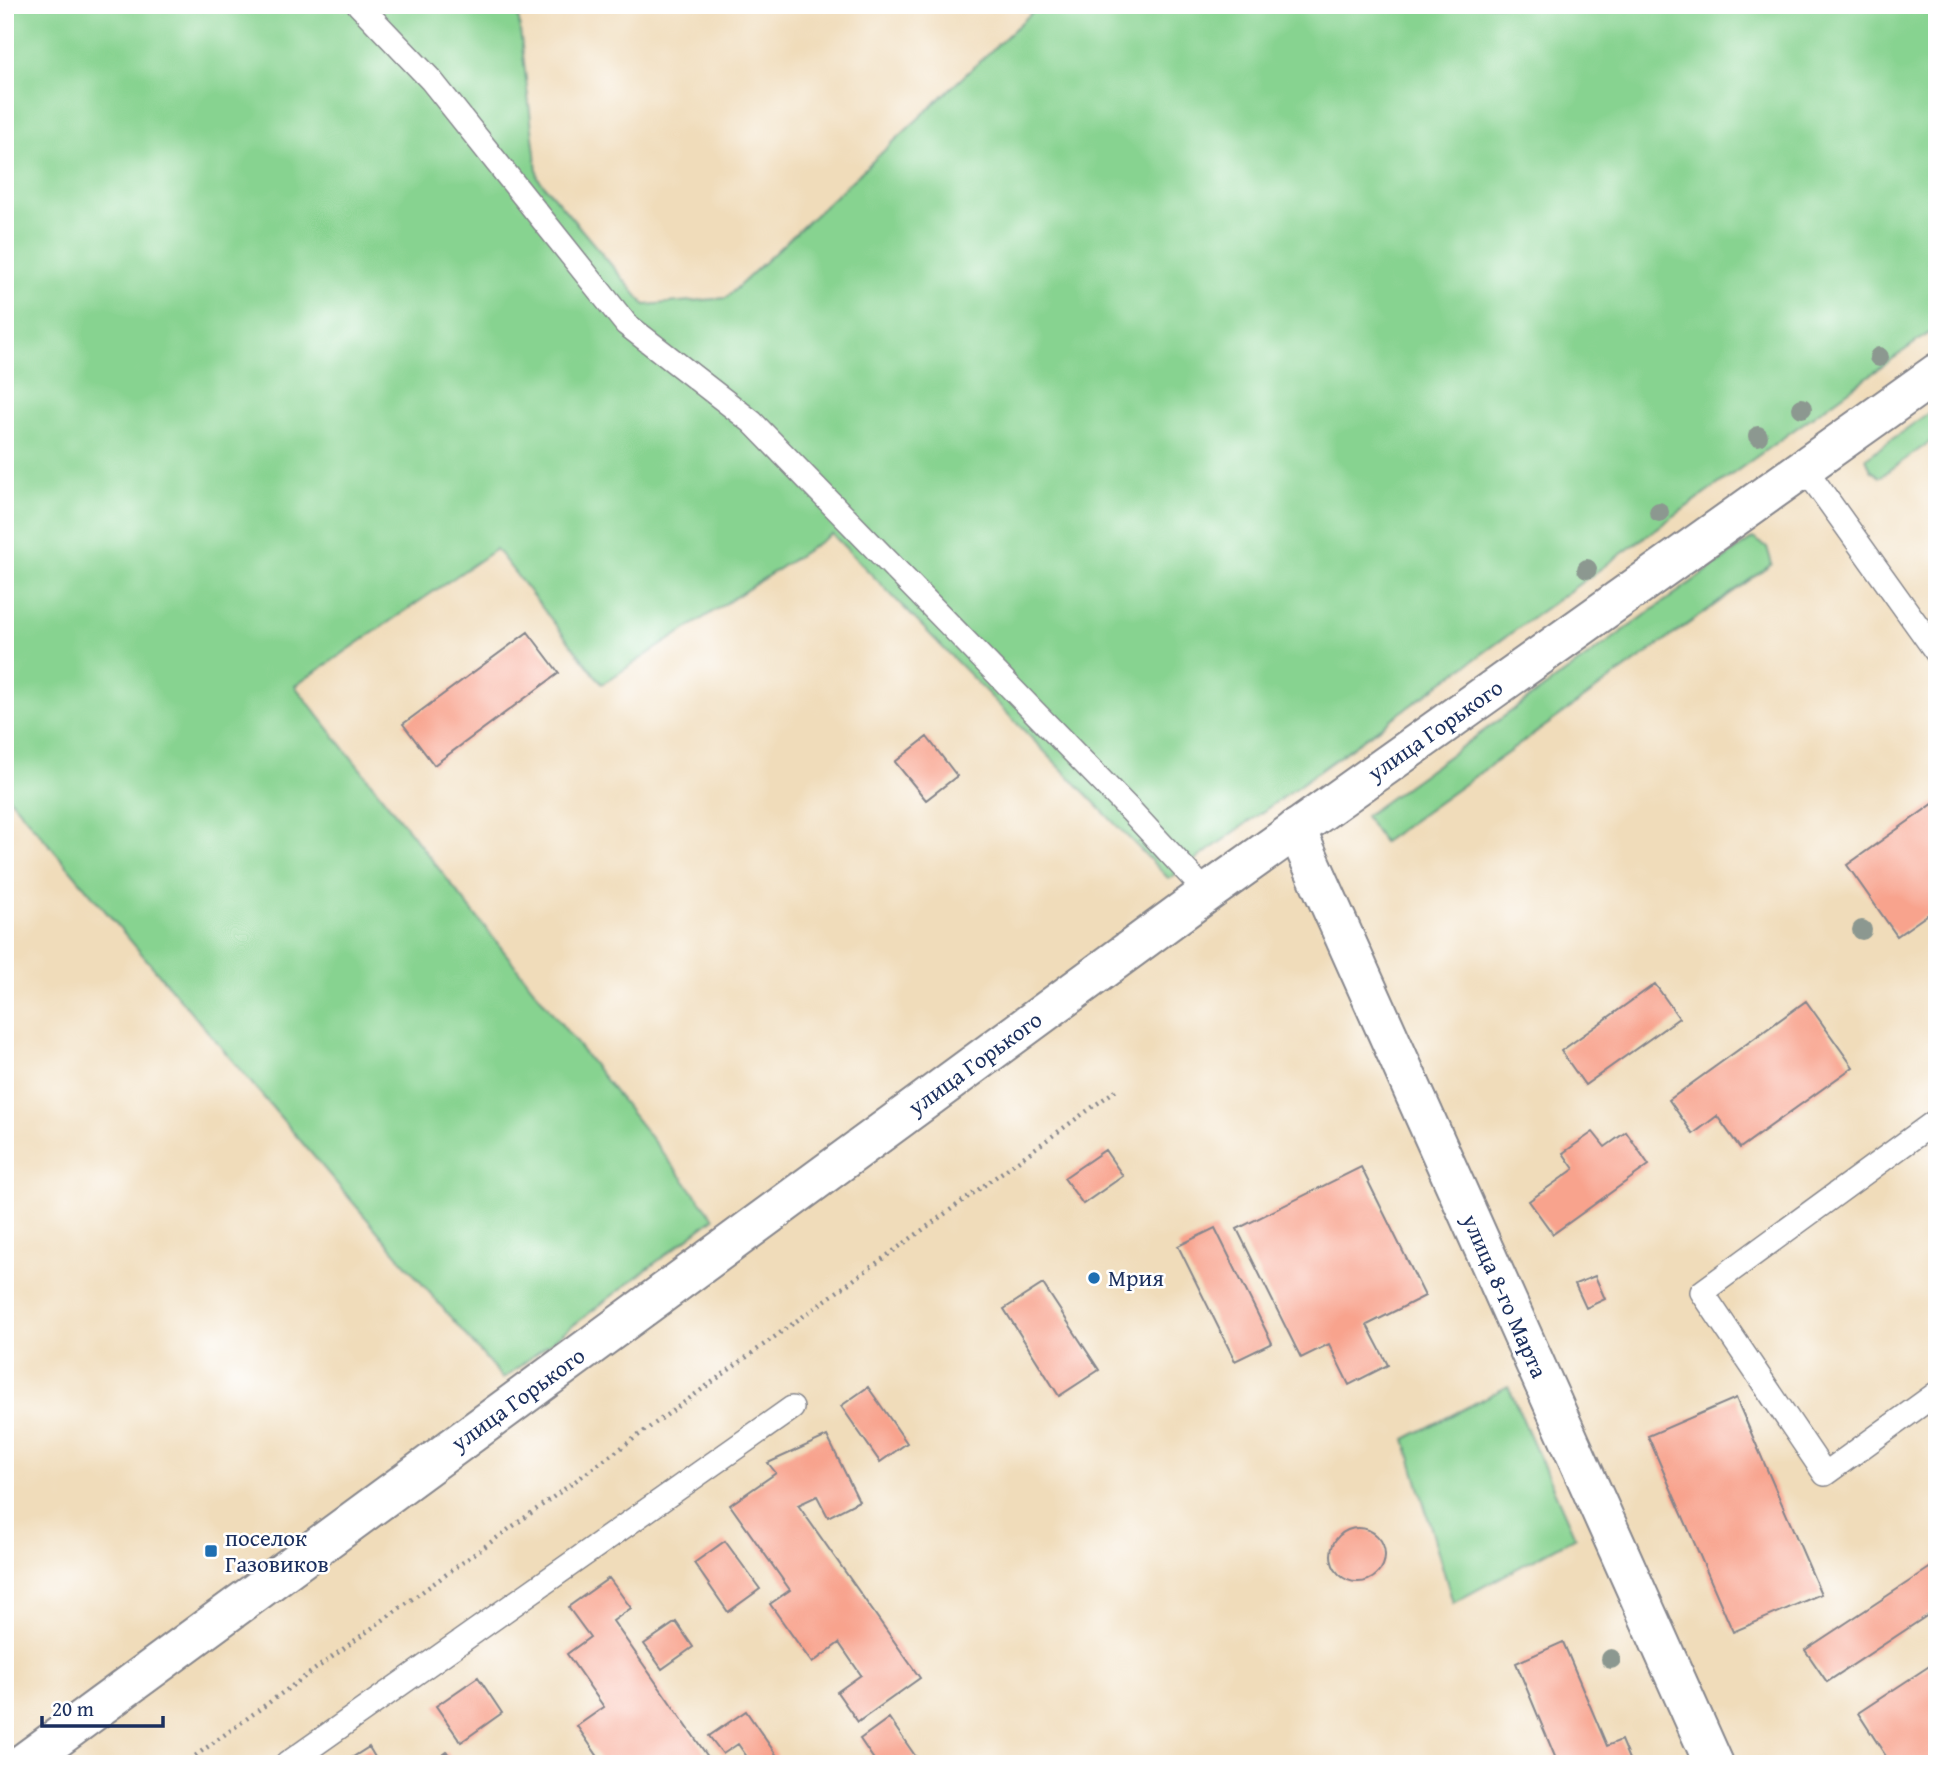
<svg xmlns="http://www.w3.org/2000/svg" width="1942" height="1769" viewBox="0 0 1942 1769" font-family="'Gentium Book Plus',serif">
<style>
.green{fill:#87d390;stroke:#518177;stroke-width:2}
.building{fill:#f8a38d}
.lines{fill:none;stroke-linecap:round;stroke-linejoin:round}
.lane-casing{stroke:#86868c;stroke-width:26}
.street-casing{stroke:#86868c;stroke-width:42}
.secondary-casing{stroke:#86868c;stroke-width:42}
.path{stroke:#86868c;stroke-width:4.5;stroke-dasharray:2 5;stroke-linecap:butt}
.lane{stroke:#fff;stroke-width:23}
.street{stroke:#fff;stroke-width:38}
.secondary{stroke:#fff;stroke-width:38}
.tree{fill:#8c9890}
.poi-dot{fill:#1f6fb2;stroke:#fff;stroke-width:2.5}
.labels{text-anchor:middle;stroke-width:5;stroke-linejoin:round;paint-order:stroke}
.street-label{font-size:23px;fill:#1b2f5e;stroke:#fff}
.poi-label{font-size:23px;fill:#1b2f5e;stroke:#fff;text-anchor:start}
</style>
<rect width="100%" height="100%" fill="#fff"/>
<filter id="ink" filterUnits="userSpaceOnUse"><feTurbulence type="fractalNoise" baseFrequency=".0143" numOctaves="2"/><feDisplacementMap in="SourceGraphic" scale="14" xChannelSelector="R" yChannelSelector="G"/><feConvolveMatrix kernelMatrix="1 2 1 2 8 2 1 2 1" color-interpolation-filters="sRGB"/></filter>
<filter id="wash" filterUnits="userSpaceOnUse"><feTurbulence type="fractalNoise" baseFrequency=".00686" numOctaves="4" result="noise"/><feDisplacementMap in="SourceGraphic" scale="28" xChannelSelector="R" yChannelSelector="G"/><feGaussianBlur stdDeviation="1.57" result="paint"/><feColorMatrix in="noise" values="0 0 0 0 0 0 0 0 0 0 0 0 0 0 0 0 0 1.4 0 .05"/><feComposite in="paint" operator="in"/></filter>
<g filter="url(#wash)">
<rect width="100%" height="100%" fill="#f0dcba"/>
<path class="green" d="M5 5H517L538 178 645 305 726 298 1040 5H1937V327L1169 879 832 534 602 684 496 549 295 686 714 1218 503 1379 5 793Z
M1935 408 1937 437 1880 477 1871 470 1866 458Z
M1753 538 1767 547 1772 564 1383 842 1365 816Z
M1508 1386 1575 1537 1453 1603 1405 1439Z"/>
<g id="blocks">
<path class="building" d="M528 632 559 673 434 765 403 724Z
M927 737 957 776 926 800 895 762Z
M1937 801V908L1897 936 1847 865Z
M1655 984 1679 1018 1585 1085 1561 1051Z
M1806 1001 1853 1067 1740 1148 1717 1116 1693 1134 1669 1100Z
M1593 1132 1605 1147 1626 1132 1649 1165 1553 1234 1529 1201 1574 1169 1563 1153Z
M1105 1150 1123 1176 1083 1204 1064 1178Z
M1361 1167 1425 1296 1367 1325 1388 1365 1349 1385 1329 1344 1301 1358 1237 1229Z
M1215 1228 1272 1343 1235 1361 1178 1246Z
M1595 1276 1605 1299 1586 1308 1575 1284Z
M1043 1284 1099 1370 1059 1396 1004 1309Z
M868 1387 907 1443 880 1462 841 1406Z
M1736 1398 1821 1594 1733 1632 1648 1436Z
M827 1436 859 1501 828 1517 817 1496 798 1505 920 1678 858 1722 837 1692 861 1675 839 1643 812 1663 770 1604 790 1590 730 1505 776 1473 768 1463Z
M1331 1555a27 27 0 1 1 54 0a27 27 0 1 1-54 0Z
M725 1541 760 1589 728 1612 694 1563Z
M1937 1563V1609L1827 1682 1805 1650Z
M609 1578 631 1608 613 1621 713 1764H603L577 1726 604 1707 567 1654 590 1637 568 1607Z
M676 1622 693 1647 662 1669 644 1644Z
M1563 1642 1607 1746 1621 1740 1631 1764H1558L1516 1663Z
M1937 1661V1764H1891L1858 1713Z
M478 1677 502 1713 461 1742 436 1706Z
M746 1711 777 1756 765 1764H752L738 1744 723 1754 709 1736Z
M889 1718 916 1757 906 1764H877L860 1739Z
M369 1747 379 1764H348L347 1761Z
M447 1752 455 1764H430Z"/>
</g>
</g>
<g filter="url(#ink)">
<use href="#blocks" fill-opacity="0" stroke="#86868c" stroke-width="2"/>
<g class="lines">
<defs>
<path id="lane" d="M359 5 431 80 626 324 752 422 1131 811 1207 893
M1804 467 1937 653
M1937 1120 1702 1292 1825 1474 1937 1393
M287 1764 792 1408"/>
<path id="street" d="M1296 829 1714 1764"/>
<path id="secondary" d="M22 1764 1207 893 1937 373"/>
</defs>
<use href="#lane" class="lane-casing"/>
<use href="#street" class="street-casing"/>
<use href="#secondary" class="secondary-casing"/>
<path class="path" d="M184 1764 1116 1090"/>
<use href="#lane" class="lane"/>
<use href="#street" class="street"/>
<use href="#secondary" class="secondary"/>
</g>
<g class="tree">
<circle cx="1879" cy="357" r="10"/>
<circle cx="1802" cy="408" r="10"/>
<circle cx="1758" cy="436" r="10"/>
<circle cx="1659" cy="512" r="10"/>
<circle cx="1587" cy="569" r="10"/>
<circle cx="1862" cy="930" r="10"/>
<circle cx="1611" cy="1659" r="10"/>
</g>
</g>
<g class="poi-dot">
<circle cx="1094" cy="1278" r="7"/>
<rect x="204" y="1544" width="14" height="14" rx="3.5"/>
</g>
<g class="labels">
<g class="street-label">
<text transform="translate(1435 730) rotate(-35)" y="8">улица Горького</text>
<text transform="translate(975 1063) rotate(-36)" y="8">улица Горького</text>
<text transform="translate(1505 1296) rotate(66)" y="8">улица 8-го Марта</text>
<text transform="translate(518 1399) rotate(-36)" y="8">улица Горького</text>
</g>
<g class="poi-label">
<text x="1108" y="1286">Мрия</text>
<text x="225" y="1546">поселок<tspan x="225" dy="26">Газовиков</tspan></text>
</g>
</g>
<rect width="1942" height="1769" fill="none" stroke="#fff" stroke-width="28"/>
<path d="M42 1716v10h121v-10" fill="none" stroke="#1b2f5e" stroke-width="3.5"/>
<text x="52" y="1716" font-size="21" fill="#1b2f5e" stroke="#ffffff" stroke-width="5" paint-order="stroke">20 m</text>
</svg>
